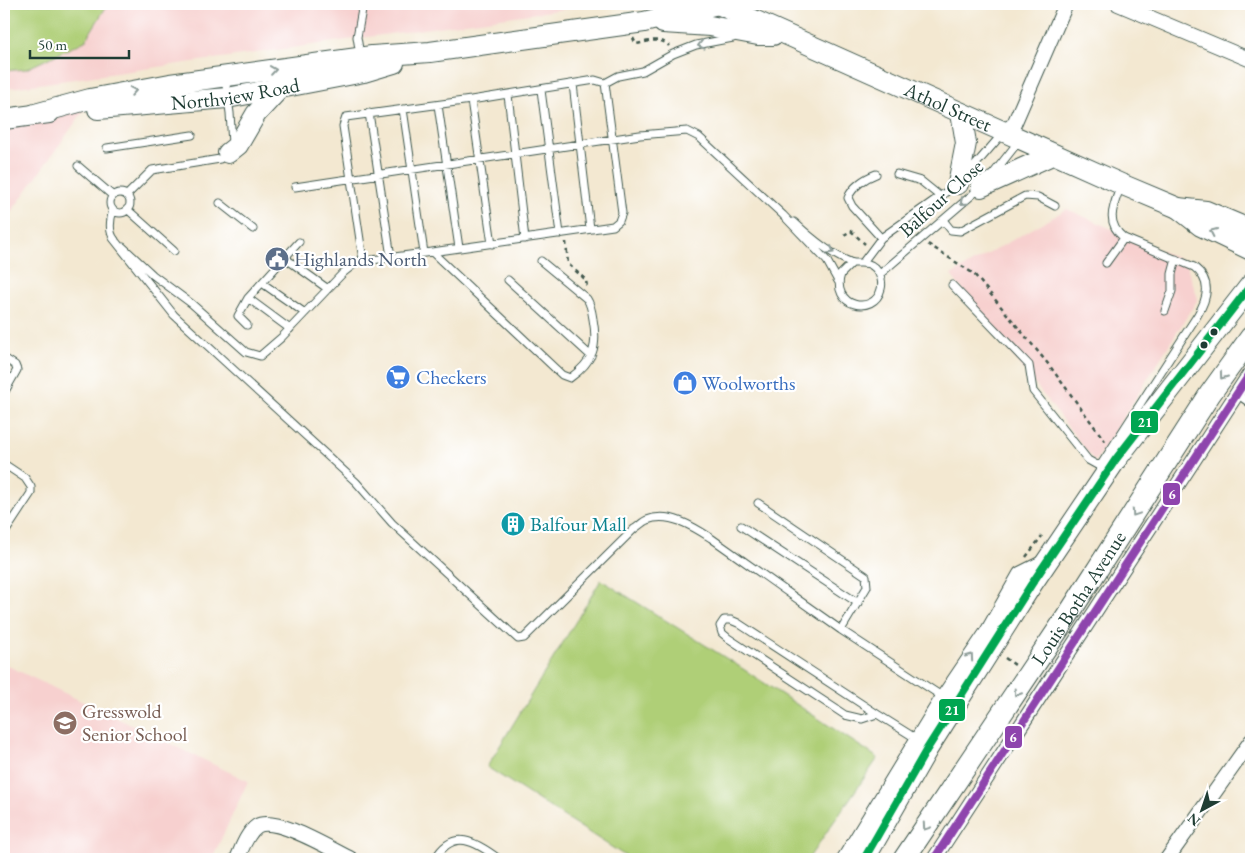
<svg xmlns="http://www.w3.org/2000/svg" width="1255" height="863" viewBox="0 0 1255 863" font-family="'EB Garamond',serif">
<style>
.built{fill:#f7d0cf}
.green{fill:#afcf77;stroke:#678656}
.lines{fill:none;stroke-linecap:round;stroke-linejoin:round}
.service-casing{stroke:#3f574c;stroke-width:9}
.minor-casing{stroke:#3f574c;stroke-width:16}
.secondary-casing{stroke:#3f574c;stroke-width:22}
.primary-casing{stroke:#3f574c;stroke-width:23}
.path{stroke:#3f574c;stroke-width:2.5;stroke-dasharray:4 4;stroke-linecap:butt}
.service{stroke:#fff;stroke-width:7}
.minor{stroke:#fff;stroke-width:14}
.secondary{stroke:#fff;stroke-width:20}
.primary{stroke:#fff;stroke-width:21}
.bus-1-casing{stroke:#fff;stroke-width:11}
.bus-2-casing{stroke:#fff;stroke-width:11}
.bus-1{stroke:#00a651;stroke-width:8}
.bus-2{stroke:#8e44ad;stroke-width:8}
.oneway{stroke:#8f9e9a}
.bus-dot{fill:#1f3d34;stroke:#fff;stroke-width:2}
.labels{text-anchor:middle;stroke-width:4.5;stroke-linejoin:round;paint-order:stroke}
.street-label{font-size:20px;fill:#1f3d34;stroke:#fff}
.service-label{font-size:20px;fill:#4e5e75;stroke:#fff;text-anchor:start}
.shop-label{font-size:20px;fill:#366cbe;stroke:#fff;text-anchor:start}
.culture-label{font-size:20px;fill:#0d838f;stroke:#fff;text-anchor:start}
.education-label{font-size:20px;fill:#785e54;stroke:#fff;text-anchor:start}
.line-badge{stroke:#fff;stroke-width:2}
.badge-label{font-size:14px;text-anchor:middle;font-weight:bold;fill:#fff}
</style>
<rect width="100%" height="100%" fill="#fff"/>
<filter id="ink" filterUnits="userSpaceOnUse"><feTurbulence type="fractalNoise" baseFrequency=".02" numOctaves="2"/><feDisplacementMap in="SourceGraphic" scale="10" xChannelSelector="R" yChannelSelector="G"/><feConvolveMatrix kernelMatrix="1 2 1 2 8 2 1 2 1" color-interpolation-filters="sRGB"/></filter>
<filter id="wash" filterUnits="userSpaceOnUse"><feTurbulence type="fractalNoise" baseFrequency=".0096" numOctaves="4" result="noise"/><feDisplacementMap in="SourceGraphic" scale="20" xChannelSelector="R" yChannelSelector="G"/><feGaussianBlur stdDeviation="1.12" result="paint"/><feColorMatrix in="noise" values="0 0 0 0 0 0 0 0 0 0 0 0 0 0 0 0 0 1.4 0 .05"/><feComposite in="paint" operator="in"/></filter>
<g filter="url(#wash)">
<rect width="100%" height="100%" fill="#f3e8d1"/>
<path class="built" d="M4 4H600L4 89Z
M90 102 4 222V115Z
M1067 209 1186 262 1198 299 1095 462 951 275Z
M4 664 248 781 212 859H4Z"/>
<path class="green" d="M4 4H108L85 41 26 69 4 71Z
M601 580 737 665 878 758 808 859H630L487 767Z"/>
</g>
<g filter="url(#ink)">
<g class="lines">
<defs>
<path id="service" d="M360 55 357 37 363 4
M225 78 230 113 232 144
M605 83 618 76 643 71 673 54 696 45 733 38
M573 84 590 229
M541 90 560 234
M508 95 525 239
M471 100 492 244
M438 105 459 248
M403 109 424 253
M369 113 391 257
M107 148 192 135
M78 166 113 196
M876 174C865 178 852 187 848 198L852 206 881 238
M897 174 921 181 942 198
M993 174 1019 141
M964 178 1003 133
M295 187 640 135 687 131 699 137 783 215 827 261 838 281
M110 203a10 10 0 1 1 20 0a10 10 0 1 1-20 0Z
M127 195 152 170 220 159 227 154
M220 203 253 229
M127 209 174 251
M113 210C110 220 108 232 115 240
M943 220 951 230 960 231 1025 196 1038 197 1055 206
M794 222C810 237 830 254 850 262 859 265 867 260 875 268 880 273 883 282 881 289 874 317 830 306 841 274L852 263
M113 238 174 315 356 482 392 523 518 639 524 638 634 529C638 527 642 522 647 520 669 511 694 527 711 538L841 630
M123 247 153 275 192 304 246 352 260 356 282 337 343 273 357 262 432 252 562 375 570 378C594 361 598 346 593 319 592 312 591 305 587 299L541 261
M285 258 328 289
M363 260 343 126 346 117 471 100 595 80 605 83 622 213 619 221 613 226 432 252
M863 262 881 238 956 185
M1106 263 1124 238
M880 274 979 189
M508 280 591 356
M262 283 305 313
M952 285 1029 365 1033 391 1088 460 1097 465 1102 463 1197 316C1208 298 1212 281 1194 267L1124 238C1104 222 1114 205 1121 185
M1165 311 1172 291V274L1176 259
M247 325 238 316 248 298
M290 329 248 298 299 242
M4 358 15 365 17 370 4 393
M1237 394 1251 404
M4 464 25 478 31 487V493L4 534
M758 503 866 576 867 587 841 630 943 697
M741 526 858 603
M877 714 738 623 731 620H724L720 626 722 633 728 638 845 715 862 719 877 714 917 739
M435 859C453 828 475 841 499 859"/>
<path id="minor" d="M1118 4 1251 60
M1003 133 1014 124 1066 4
M237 859C242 848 247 833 257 826 275 815 332 850 351 859
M844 859 943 697 987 632 1020 574 1046 561
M934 859 1251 372
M1167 859 1251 741"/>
<g id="secondary">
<path id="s1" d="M718 4 1121 184 1178 208 1206 211 1251 230"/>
<path d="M663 23 710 26 758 35H773"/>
<path id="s2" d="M98 109 227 98 364 72 394 63"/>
<path d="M35 114 90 99 170 84 372 56 430 52 644 22 718 4"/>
<path d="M4 119 49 113"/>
<path d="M228 153 238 145 256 114 280 88"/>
<path d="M958 184 966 143 961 113"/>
<path d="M981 187 1052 155"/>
<path d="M1178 208 1201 226 1251 250"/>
</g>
<g id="primary">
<path d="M864 859 927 749 1031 585 1116 459 1251 285"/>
<path id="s3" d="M904 859 1070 612 1210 394 1251 337"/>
</g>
</defs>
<use href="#service" class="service-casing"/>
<use href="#minor" class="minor-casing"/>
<use href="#secondary" class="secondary-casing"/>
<use href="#primary" class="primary-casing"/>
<path class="path" d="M633 38 636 44C648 42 660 36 669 46
M844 235 851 231 865 244
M566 242 568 264 586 280 587 287
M928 244 974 274 1049 365 1105 441
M1026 557 1042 536
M1005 658 1015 665"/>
<use href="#service" class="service"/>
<use href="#minor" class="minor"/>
<use href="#secondary" class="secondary"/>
<use href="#primary" class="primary"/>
<defs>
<path id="bus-1" d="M864 859 927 749 1031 585 1116 459 1251 285"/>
<path id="bus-2" d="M934 859 1251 372"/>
</defs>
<use href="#bus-1" class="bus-1-casing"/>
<use href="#bus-2" class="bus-2-casing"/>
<use href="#bus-1" class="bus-1"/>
<use href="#bus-2" class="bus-2"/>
</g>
<defs><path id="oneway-chevron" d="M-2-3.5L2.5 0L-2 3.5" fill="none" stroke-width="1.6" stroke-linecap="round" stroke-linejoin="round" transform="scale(1.25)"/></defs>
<g class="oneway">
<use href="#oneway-chevron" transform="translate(701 45) rotate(166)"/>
<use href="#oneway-chevron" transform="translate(273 70) rotate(-8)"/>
<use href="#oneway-chevron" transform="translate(133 91) rotate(-10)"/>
<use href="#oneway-chevron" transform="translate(963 202) rotate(139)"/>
<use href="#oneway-chevron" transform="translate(1213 232) rotate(-155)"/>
<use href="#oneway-chevron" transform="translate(831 251) rotate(31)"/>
<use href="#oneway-chevron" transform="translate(1223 376) rotate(126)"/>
<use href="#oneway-chevron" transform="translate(1135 513) rotate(124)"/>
<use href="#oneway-chevron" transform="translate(970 657) rotate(-55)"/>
<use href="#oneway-chevron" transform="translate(1017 693) rotate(123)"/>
<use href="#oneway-chevron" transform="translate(926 827) rotate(124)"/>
</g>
</g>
<defs>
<symbol id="civic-disc" viewBox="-11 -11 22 22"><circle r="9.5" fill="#5c6f8a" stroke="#fff"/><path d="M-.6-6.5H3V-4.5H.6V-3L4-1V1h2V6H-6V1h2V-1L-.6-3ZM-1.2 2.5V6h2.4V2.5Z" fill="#fff"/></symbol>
<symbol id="supermarket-disc" viewBox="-11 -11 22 22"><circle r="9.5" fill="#3f7fe0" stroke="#fff"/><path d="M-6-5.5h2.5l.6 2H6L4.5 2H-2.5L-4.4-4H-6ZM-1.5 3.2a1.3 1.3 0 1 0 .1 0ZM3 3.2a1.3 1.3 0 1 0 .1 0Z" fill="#fff"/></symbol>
<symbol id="shop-disc" viewBox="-11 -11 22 22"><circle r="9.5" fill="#3f7fe0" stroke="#fff"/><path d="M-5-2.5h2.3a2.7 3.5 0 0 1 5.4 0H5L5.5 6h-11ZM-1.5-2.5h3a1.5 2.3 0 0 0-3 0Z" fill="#fff"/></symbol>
<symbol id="building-disc" viewBox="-11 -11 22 22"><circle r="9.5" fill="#0f9aa8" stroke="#fff"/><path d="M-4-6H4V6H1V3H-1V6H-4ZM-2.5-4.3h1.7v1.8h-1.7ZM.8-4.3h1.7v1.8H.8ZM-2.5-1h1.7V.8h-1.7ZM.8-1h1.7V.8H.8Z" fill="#fff"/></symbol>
<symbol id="school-disc" viewBox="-11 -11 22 22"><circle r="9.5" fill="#8d6e63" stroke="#fff"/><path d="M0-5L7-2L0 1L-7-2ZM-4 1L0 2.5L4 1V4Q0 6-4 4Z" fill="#fff"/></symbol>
</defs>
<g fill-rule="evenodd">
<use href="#civic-disc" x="263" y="245" width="28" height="28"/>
<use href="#supermarket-disc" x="384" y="363" width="28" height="28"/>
<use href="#shop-disc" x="671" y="369" width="28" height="28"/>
<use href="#building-disc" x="499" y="510" width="28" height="28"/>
<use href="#school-disc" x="51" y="709" width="28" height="28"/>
</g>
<g class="bus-dot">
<circle cx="1214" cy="332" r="4.5"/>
<circle cx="1204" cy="345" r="4.5"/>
</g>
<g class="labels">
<g class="street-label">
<text dy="7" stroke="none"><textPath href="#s2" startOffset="138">Northview Road</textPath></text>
<text dy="7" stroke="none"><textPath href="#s1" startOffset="252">Athol Street</textPath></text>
<text transform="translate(941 198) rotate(-42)" y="7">Balfour Close</text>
<text dy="7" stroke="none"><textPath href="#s3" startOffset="314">Louis Botha Avenue</textPath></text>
</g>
<g class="service-label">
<text x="294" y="266">Highlands North</text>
</g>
<g class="shop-label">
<text x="416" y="384">Checkers</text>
<text x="702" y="390">Woolworths</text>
</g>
<g class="culture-label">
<text x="530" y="531">Balfour Mall</text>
</g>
<g class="education-label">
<text x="82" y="718">Gresswold<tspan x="82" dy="23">Senior School</tspan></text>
</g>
</g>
<g class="line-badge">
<rect x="1130" y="410" width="29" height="24" rx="5" fill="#00a651"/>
<rect x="1162" y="482" width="19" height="24" rx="5" fill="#8e44ad"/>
<rect x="938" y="698" width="28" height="24" rx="5" fill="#00a651"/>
<rect x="1004" y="725" width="19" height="24" rx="5" fill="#8e44ad"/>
</g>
<g class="badge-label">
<text x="1145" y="427">21</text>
<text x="1172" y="499">6</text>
<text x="952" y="715">21</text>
<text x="1013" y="742">6</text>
</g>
<rect width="1255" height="863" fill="none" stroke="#fff" stroke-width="20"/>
<g transform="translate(1202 810) rotate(220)" stroke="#ffffff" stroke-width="4" paint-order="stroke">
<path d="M0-4L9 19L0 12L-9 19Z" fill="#1f3d34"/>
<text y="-8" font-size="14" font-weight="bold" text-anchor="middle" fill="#1f3d34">N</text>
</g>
<path d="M30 50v8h99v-8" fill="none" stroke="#1f3d34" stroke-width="2.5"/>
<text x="38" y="50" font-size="15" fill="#1f3d34" stroke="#ffffff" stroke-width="4" paint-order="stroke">50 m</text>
</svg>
